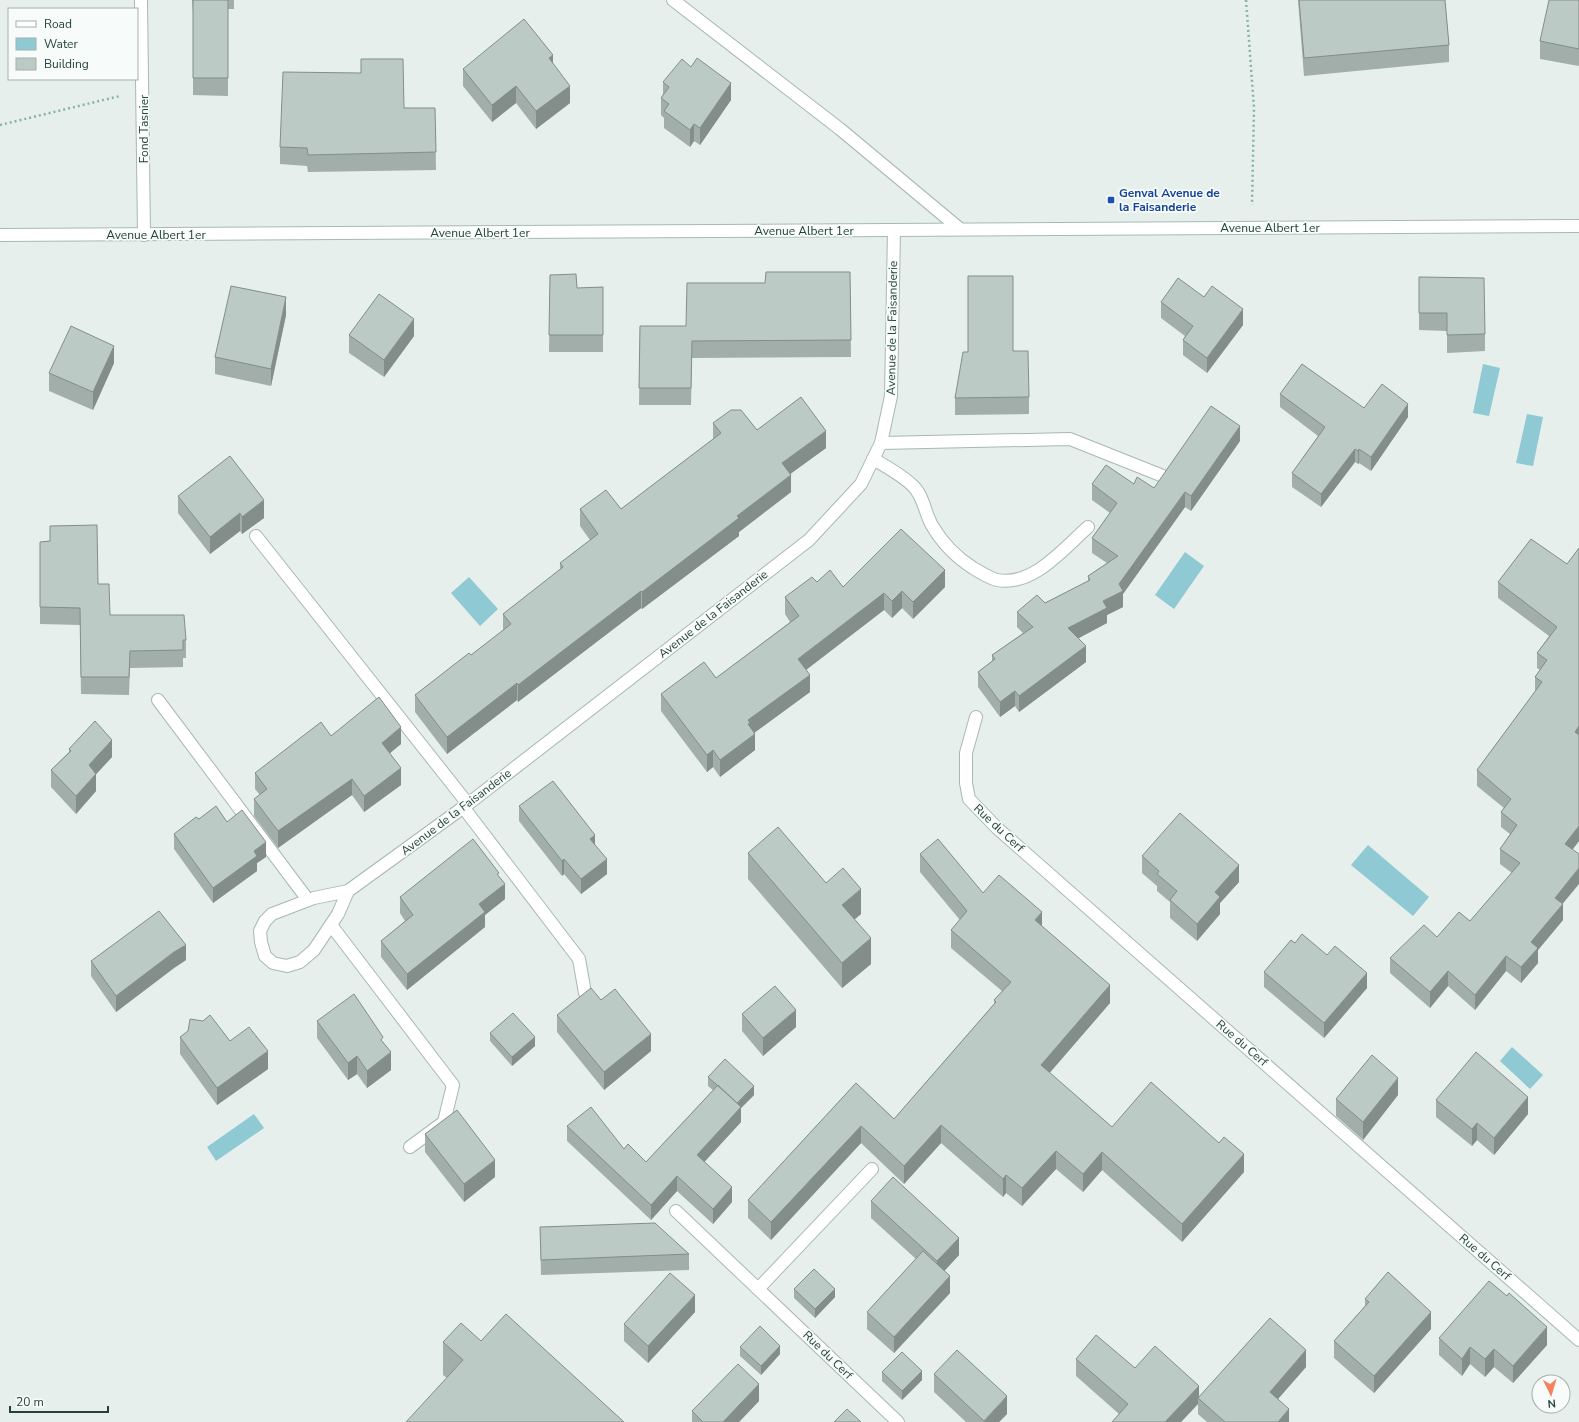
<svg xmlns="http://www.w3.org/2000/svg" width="1579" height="1422" viewBox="0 0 1579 1422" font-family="'Nunito Sans',sans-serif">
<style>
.water{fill:#8ec9d4}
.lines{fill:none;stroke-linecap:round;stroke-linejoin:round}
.service-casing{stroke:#a8b8b2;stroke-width:14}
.minor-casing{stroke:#a8b8b2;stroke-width:14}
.secondary-casing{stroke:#a4bbb3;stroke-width:14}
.path{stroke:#86b3a5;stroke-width:2.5;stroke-dasharray:2 3;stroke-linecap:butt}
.service{stroke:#fff;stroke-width:12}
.minor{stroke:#fff;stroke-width:12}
.secondary{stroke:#fff;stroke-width:12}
.wall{fill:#a1aea9}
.shaded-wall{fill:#838d89}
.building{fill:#bbcac4;stroke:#838d89}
.transit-dot{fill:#1a4fb4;stroke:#f7fbf9;stroke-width:1.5}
.labels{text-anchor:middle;stroke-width:3.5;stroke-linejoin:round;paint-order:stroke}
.street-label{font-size:12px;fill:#24423a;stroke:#f7fbf9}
.transit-label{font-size:12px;font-weight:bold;fill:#164399;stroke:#f7fbf9;text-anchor:start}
</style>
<rect width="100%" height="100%" fill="#e6efeb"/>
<path class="water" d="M1483 364 1500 368 1489 416 1473 413Z
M1527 414 1543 417 1533 466 1516 463Z
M1185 552 1204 566 1174 609 1155 595Z
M469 577 498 609 480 626 451 593Z
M1368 845 1429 897 1413 916 1351 865Z
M1512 1047 1543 1075 1530 1089 1500 1061Z
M254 1114 264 1128 216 1161 207 1147Z"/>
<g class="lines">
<defs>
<path id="service" d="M673 0 840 129 960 229
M881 443 1070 439 1163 476
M873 459C887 467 902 475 913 486 924 496 925 515 933 527 943 544 956 557 973 568 980 572 989 578 997 580 1033 587 1064 548 1088 527
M256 536 468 804
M158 700 308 900
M463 807 579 959 585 993
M331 925 453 1085 444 1122 410 1147
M758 1289 872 1169"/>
<path id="minor" d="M141 0 144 235
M976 717 966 753V783L969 799 997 828 1579 1340
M348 891 338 914 314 950 300 962 287 966 273 963 265 956 261 942 260 931 265 921 272 914 314 898 348 891 468 804 809 540 861 484 881 443 891 396 894 230
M676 1211 898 1422"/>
<path id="secondary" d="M0 235 1579 226"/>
</defs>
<use href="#service" class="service-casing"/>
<use href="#minor" class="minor-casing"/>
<use href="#secondary" class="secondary-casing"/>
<path class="path" d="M1246 0 1254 108 1252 205
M0 125 120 96"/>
<use href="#service" class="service"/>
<use href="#minor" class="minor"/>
<use href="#secondary" class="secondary"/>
</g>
<path class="wall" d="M192 0H234V9H228V96L193 95V14Z
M1298 0H1445L1449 45V62L1304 76Z
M1579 0V66L1540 59V41Z
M553 65 570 103 536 129 516 103 492 122 463 86V69Z
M663 82 731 100 700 145 694 141 690 147 664 128V118L661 115V98L663 94Z
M404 108H435L436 170 308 172 307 166 280 164V147Z
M850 272 851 357 692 358 691 405H639L640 326H686L765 283Z
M550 275 577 288 603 287V352H549Z
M1419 277 1485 334V351L1447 353V331L1419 330Z
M1204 297 1243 325 1207 373 1183 355V340L1185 336 1161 318V302Z
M286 315 271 386 215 374V357Z
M349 335 414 336 384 377 349 353Z
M1013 351 1029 397V414L955 415V398Z
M114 363 93 410 49 391V373Z
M1280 394 1364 408 1408 417 1371 471 1359 463 1358 464 1355 462 1321 507 1292 487V473L1318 436 1280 407Z
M713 423 757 430 826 448 790 474 791 492 739 532V536L642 609 641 608 518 702 517 700 447 754 415 712V695L471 655 503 631V614L560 570V563L590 540 580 526V509H621L713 439Z
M1240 441 1191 511 1185 507 1123 594V607L1107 615V623L1078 638 1086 662 1019 712 1015 706 1000 717 978 687V672L992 661V655L1023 633 1017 627V612L1045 603 1088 581V576L1107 563 1092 553V538L1110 513 1092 500V484H1134L1154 488Z
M178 496 264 518 242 534 240 531 210 554 178 513Z
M50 526 98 584 110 615 186 640V658H183V667L130 668 129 695 81 694 80 625 40 624V542L50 541Z
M1579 548V841L1573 849 1563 904V920L1538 950V963L1521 983 1506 971 1475 1010 1448 986 1430 1008 1390 973V958L1437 937 1470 921 1512 873 1500 864V849L1510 834 1501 827V812L1504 808 1477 786V770L1535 692V677L1540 670 1537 668V653L1549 636 1498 598V582L1567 564Z
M817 582 843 587H945L913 619 902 608 892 618 884 610 806 670 810 692 755 732V750L720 777 713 767 707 772 661 711V694L716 678 790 622 785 614V597Z
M331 736 401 744 389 753 401 785 364 812 352 795 278 848 254 816V799L260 795 255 789V773Z
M69 749 112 757 96 774V791L76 814 51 787V770L69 752Z
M519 806 595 845 607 874 581 894 564 874 562 876 519 821Z
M199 819 227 822 266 857 257 863V871L213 903 174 849V834Z
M748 853 826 883 861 914 854 920 871 964 842 988 748 879Z
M920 854 983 893 1042 927 1110 1003 1049 1073 1112 1127 1244 1172 1182 1242 1102 1170 1083 1192 1056 1169 1022 1206 1006 1193 1003 1197 941 1143 904 1184 861 1143 771 1240 748 1218V1200L856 1083 894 1119 994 1004V1000L1002 991 951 948V930L960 920 920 872Z
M1142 856 1239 882 1220 903V914L1197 941 1170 918V902L1157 891V886L1142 873Z
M499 876 505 899 485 915V927L407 990 381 957V941L405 921 400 913V897Z
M1295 943 1367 988 1324 1038 1264 987V972Z
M186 960 174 968 116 1012 91 976V961Z
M601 1000 651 1051 604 1090 557 1032V1015Z
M742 1014 796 1027 763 1056 742 1031Z
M317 1021 383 1042 391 1070 367 1088 357 1074 348 1080 317 1038Z
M490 1033 535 1046 512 1066 490 1041Z
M180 1037 230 1041 268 1069 217 1105 180 1054Z
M708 1077 754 1095 741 1108V1122L704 1162 732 1202 713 1224 677 1191 651 1220 567 1141V1126L624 1149 646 1162 713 1090 708 1086Z
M1398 1095 1363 1140 1336 1116V1099Z
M1436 1100 1528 1114 1494 1155 1477 1140 1472 1146 1436 1117Z
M425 1134 495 1177 464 1202 425 1152Z
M871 1201 959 1255 944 1271 950 1293 894 1353 867 1329V1312L916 1259 871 1218Z
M540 1227 689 1254V1270L541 1275Z
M794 1289 835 1297 815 1318 794 1298Z
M1365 1299 1431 1329 1374 1393 1334 1358V1341L1365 1306Z
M695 1312 648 1363 624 1341V1324Z
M1439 1338 1547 1345 1513 1383 1494 1367 1485 1377 1470 1364 1462 1376 1439 1355Z
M481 1341 447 1378 443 1375V1342Z
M740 1347 780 1354 761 1375 740 1356Z
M1076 1359 1135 1368 1199 1396 1306 1367 1278 1399 1289 1422H1207L1198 1414V1404L1181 1422H1112L1119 1414 1076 1376Z
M882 1372 922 1380 902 1400 882 1381Z
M934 1374 1007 1414 999 1422H966L934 1392Z
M759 1401 739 1422H692V1411Z"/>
<path class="shaded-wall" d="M553 55V72L549 58Z
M731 83V100L700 145V128Z
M516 86V103L492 122V105Z
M570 86V103L536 129V111Z
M694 124V141L690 147V130Z
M286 297V315L271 386V369Z
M1243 309V325L1207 373V358Z
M414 319V336L384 377V360Z
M114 346V363L93 410V392Z
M1408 404V417L1371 471V457Z
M1240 426V441L1191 511V496Z
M826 431V448L782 480V463Z
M1355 449V462L1321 507V494Z
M1359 449V463L1358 464V451Z
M791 475V492L739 532V536L642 609V592L737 516Z
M1185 492V507L1123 594V607L1107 615V623L1068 644V628L1103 601 1119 584Z
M264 500V518L242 534V517Z
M240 513V531L210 554V537Z
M945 570V587L913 619V602Z
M641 591V608L518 702V685Z
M902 591V608L892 618V601Z
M884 593V610L798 676V659Z
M1086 646V662L1019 712V696Z
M810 675V692L750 736 755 734V750L720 777V760L748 720Z
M517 683V700L447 754V737Z
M1015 691V706L1000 717V702Z
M1579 726V741L1575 732Z
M401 727V744L382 760V743Z
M112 740V757L89 782V765Z
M713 750V767L707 772V755Z
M401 768V785L364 812V796Z
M96 774V791L76 814V796Z
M352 779V795L278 848V831Z
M1579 826V841L1565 859V844Z
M595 835V851L590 839Z
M266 842V857L257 863V871L213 903V888L254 851Z
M564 859V874L562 876V861Z
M607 859V874L581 894V879Z
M1239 865V882L1220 903V914L1197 941V924L1215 892Z
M1579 868V884L1555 913V898Z
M505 884V899L485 915V927L407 990V974L479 904Z
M861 889V914L842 930V905Z
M1563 904V920L1538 950V963L1521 983V967L1531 942Z
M1042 912V930L1035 920Z
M871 938V964L842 988V963Z
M186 945V960L174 968 116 1012V996L174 952Z
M1506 956V971L1475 1010V995Z
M1448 971V986L1430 1008V992Z
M1367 973V988L1324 1038V1023Z
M1110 985V1003L1041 1083V1065Z
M796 1010V1027L763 1056V1038Z
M651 1034V1051L604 1090V1072Z
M535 1037V1046L512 1066V1057Z
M268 1051V1069L217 1105V1088Z
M391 1052V1070L367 1088V1071Z
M357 1056V1074L348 1080V1063Z
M1398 1078V1095L1363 1140V1122Z
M754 1086V1095L741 1108V1122L697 1170V1155L737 1104Z
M1528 1097V1114L1494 1155V1138Z
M1477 1123V1140L1472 1146V1129Z
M941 1125V1143L904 1184V1166Z
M861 1126V1143L771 1240V1222Z
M1056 1151V1169L1022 1206V1188Z
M1102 1152V1170L1083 1192V1174Z
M1244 1154V1172L1182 1242V1224Z
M495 1160V1177L464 1202V1184Z
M1006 1175V1193L1003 1197V1179Z
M677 1176V1191L651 1220V1205Z
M732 1187V1202L713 1224V1209Z
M959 1238V1255L937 1279V1261Z
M950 1276V1293L894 1353V1337Z
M835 1289V1297L815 1318V1309Z
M695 1295V1312L648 1363V1346Z
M1431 1312V1329L1374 1393V1376Z
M1547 1327V1345L1513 1383V1366Z
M780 1346V1354L761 1375V1366Z
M1470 1347V1364L1462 1376V1359Z
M1494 1349V1367L1485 1377V1359Z
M1306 1350V1367L1270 1408V1392Z
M922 1371V1380L902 1400V1391Z
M759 1384V1401L739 1422H723Z
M1199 1386V1399L1198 1398V1404L1181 1422H1165Z
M1007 1396V1414L999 1422H984Z
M1289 1409V1422H1278Z"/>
<path class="building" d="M193 0H228V78H193Z
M1299 0H1445L1449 45 1304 58Z
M1549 0H1579V49L1540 41Z
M524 19 553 55 549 58 570 86 536 111 516 86 492 105 463 69Z
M697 58 731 83 700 128 694 124 690 130 664 111 669 104 661 98 669 87 663 82 682 59 691 67Z
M361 59H403L404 108H435L436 152 308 155 307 148 280 147 283 72 361 73Z
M766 272H850L851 340 692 341 691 388H639L640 326H686L687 283H765Z
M576 274 577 288 603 287V335H549L550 275Z
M968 276H1013V351H1028L1029 397 955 398 963 352H968Z
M1419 277 1484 278 1485 334 1447 335V313H1419Z
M1178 278 1204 297 1212 286 1243 309 1207 358 1183 340 1193 326 1161 302Z
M231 286 286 297 271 369 215 357Z
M379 294 414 319 384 360 349 335Z
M71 326 114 346 93 392 49 373Z
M1302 364 1364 408 1382 384 1408 404 1371 457 1359 449 1358 451 1355 449 1321 494 1292 473 1325 427 1280 394Z
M801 397 826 431 782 463 791 475 737 516 739 518 642 592 641 591 518 685 517 683 447 737 415 695 469 653 471 655 511 624 503 614 563 567 560 563 598 534 580 509 606 490 621 509 721 433 713 423 731 410H741L757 430Z
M1211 406 1240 426 1191 496 1185 492 1119 584 1123 591 1103 601 1107 608 1068 628 1086 646 1019 696 1015 691 1000 702 978 672 995 659 992 655 1033 627 1017 612 1037 595 1045 603 1090 580 1088 576 1118 556 1092 538 1117 503 1092 484 1106 465 1134 484 1137 477 1154 488Z
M230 456 264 500 242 517 240 513 210 537 178 496Z
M97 525 98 584H109L110 615H184L186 640H183V650L130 651 129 677H81L80 608 40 607V542L50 541V526Z
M901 529 945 570 913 602 902 591 892 601 884 593 798 659 810 675 748 720 750 723 748 724 755 734 720 760 713 750 707 755 661 694 704 662 716 678 799 616 785 597 812 577 817 582 830 570 843 587Z
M1531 539 1567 564 1579 548V726L1575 732 1579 735V826L1565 844 1579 854V868L1555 898 1563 904 1531 942 1538 948 1521 967 1506 956 1475 995 1448 971 1430 992 1390 958 1424 925 1437 937 1459 912 1470 921 1520 863 1500 849 1517 825 1501 812 1511 799 1477 770 1542 682 1535 677 1547 660 1537 653 1557 627 1498 582Z
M379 697 401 727 382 743 401 768 364 796 352 779 278 831 254 799 267 789 255 773 321 722 331 736Z
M95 721 112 740 89 765 96 774 76 796 51 770 71 751 69 749Z
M553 781 595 835 590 839 607 859 581 879 564 859 562 861 519 806Z
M216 806 227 822 242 810 266 842 254 851 257 856 213 888 174 834 196 817 199 819Z
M1180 813 1239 865 1215 892 1220 897 1197 924 1170 900 1177 891 1157 874 1159 871 1142 856Z
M778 827 826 883 843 868 861 889 842 905 871 938 842 963 748 853Z
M473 839 499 873 497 874 505 884 479 904 485 912 407 974 381 941 413 915 400 897Z
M938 839 983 893 999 875 1042 912 1035 920 1110 985 1041 1065 1112 1127 1151 1082 1219 1143 1224 1137 1244 1154 1182 1224 1102 1152 1083 1174 1056 1151 1022 1188 1006 1175 1003 1179 941 1125 904 1166 861 1126 771 1222 748 1200 856 1083 894 1119 996 1002 994 1000 1011 982 951 930 967 911 920 854Z
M159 911 186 945 174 952 116 996 91 961Z
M1302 934 1327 955 1335 946 1367 973 1324 1023 1264 972 1291 940 1295 943Z
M775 986 796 1010 763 1038 742 1014Z
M591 988 601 1000 615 989 651 1034 604 1072 557 1015Z
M354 994 383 1037 381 1040 391 1052 367 1071 357 1056 348 1063 317 1021Z
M513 1013 535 1037 512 1057 490 1033Z
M210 1015 230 1041 249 1027 268 1051 217 1088 180 1037 188 1031 190 1019 203 1021Z
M1476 1052 1528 1097 1494 1138 1477 1123 1472 1129 1436 1100Z
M1372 1055 1398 1078 1363 1122 1336 1099Z
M725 1059 754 1086 737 1103 708 1077Z
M718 1085 741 1107 697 1155 732 1187 713 1209 677 1176 651 1205 567 1126 591 1107 624 1149 628 1144 646 1162Z
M457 1110 495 1160 464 1184 425 1134Z
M893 1177 959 1238 937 1261 871 1201Z
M655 1223 689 1254 541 1260 540 1227Z
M923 1251 950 1276 894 1337 867 1312Z
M814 1269 835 1289 815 1309 794 1289Z
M1388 1272 1431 1312 1374 1376 1334 1341 1369 1302 1365 1299Z
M670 1273 695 1295 648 1346 624 1324Z
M1489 1281 1507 1296 1509 1293 1547 1327 1513 1366 1494 1349 1485 1359 1470 1347 1462 1359 1439 1338Z
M506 1314 624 1422H406L463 1360 443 1342 461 1323 481 1341Z
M1270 1318 1306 1350 1270 1392 1289 1409 1278 1422H1225L1198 1398Z
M760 1326 780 1346 761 1366 740 1347Z
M1096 1335 1135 1368 1155 1346 1199 1386 1165 1422H1112L1128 1404 1076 1359Z
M957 1350 1007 1396 984 1421 934 1374Z
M902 1352 922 1371 902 1391 882 1372Z
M738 1364 759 1384 723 1422H703L692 1411Z
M847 1409 861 1422H834Z"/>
<rect class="transit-dot" x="1107" y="196" width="8" height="8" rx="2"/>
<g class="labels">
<g class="street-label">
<text transform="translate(144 129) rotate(-90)" y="4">Fond Tasnier</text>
<text x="1270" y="232">Avenue Albert 1er</text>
<text x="804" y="235">Avenue Albert 1er</text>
<text x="480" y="237">Avenue Albert 1er</text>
<text x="156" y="239">Avenue Albert 1er</text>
<text transform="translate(892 328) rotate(-89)" y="4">Avenue de la Faisanderie</text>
<text transform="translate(713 614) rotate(-38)" y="4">Avenue de la Faisanderie</text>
<text transform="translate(456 812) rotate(-37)" y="4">Avenue de la Faisanderie</text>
<text transform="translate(999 828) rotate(43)" y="4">Rue du Cerf</text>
<text transform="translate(1242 1043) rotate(41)" y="4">Rue du Cerf</text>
<text transform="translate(1485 1257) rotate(41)" y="4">Rue du Cerf</text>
<text transform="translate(828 1355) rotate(44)" y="4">Rue du Cerf</text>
</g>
<g class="transit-label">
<text x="1119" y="197">Genval Avenue de<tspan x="1119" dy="14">la Faisanderie</tspan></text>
</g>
</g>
<rect x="8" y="8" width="130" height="72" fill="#f7fbf9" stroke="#a3b1ad"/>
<rect x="16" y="21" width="20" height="6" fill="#ffffff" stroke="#a3b1ad"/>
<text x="44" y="28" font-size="12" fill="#24423a">Road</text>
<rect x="16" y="38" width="20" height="12" fill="#8ec9d4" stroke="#a3b1ad"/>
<text x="44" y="48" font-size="12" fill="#24423a">Water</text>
<rect x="16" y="58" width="20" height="12" fill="#bbcac4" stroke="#a3b1ad"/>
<text x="44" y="68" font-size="12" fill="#24423a">Building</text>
<g transform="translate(1551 1394) rotate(175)"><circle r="19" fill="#f7fbf9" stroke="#a3b1ad"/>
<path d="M0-3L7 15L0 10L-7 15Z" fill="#f4845f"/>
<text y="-6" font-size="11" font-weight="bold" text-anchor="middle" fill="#24423a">N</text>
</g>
<path d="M10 1406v6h98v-6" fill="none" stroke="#24423a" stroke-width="2"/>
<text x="16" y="1406" font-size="12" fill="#24423a" stroke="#f7fbf9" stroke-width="3" paint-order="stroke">20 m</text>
</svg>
